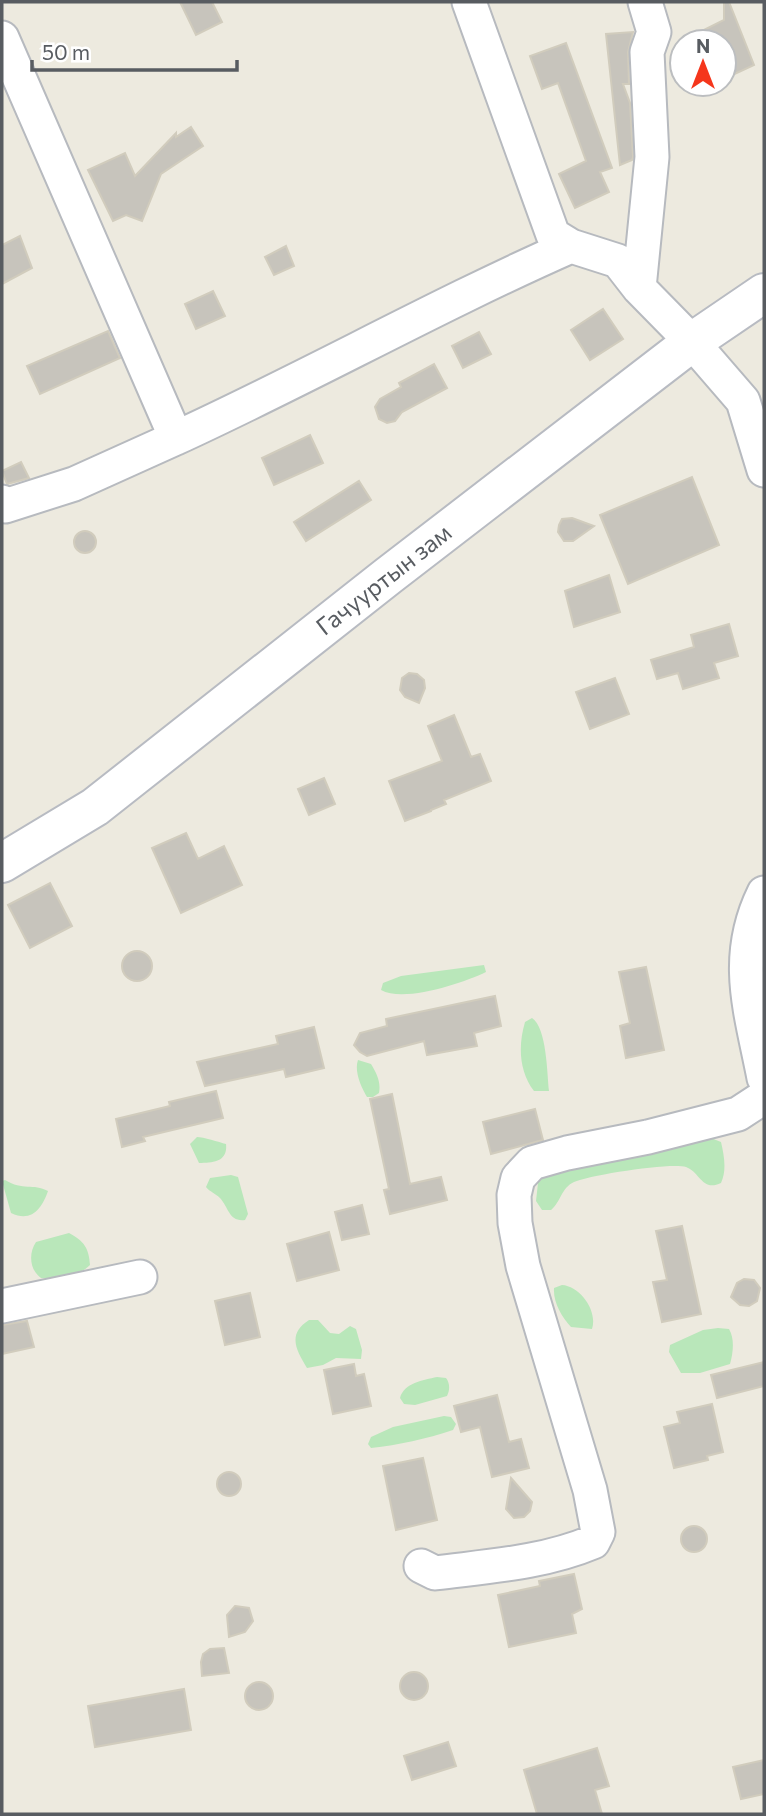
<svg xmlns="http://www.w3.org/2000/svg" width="766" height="1816" viewBox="0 0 766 1816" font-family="Commissioner,sans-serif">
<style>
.green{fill:#b9e7ba}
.building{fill:#c7c4bc;stroke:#d1ccbd;stroke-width:2}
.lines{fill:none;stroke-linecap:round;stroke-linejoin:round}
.minor-casing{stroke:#b7babf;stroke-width:37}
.secondary-casing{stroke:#b8bbc2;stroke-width:42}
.minor{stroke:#fff;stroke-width:33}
.secondary{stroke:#fff;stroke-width:38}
.labels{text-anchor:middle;stroke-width:6;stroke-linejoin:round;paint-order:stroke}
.street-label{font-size:24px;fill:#585c61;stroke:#fff}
</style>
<rect width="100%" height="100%" fill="#edeadf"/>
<path class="green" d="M484 965 486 972C463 983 404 1003 381 990L383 983 401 976Z
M532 1018C547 1028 547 1074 549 1091H534C519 1071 518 1046 525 1022Z
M358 1060 371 1064C377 1074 381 1082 379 1093L373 1097H367C361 1087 354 1071 358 1060Z
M197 1137C203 1137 219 1142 226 1144 228 1162 213 1163 199 1163L190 1144Z
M711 1138 721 1142C724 1155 727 1170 721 1183 702 1192 700 1172 686 1167 672 1162 589 1175 574 1182 561 1188 561 1202 551 1210H542L536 1201 539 1174 679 1143Z
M231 1175 238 1177 248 1214 245 1220C229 1222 229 1208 220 1198 215 1193 210 1192 206 1187L210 1178Z
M5 1180C23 1191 33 1183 48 1191 42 1208 32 1223 11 1213L2 1181Z
M69 1233C84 1241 89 1248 90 1265 78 1277 57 1279 41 1278 30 1270 28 1254 36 1242Z
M562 1285C580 1286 598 1311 592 1329L571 1327C562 1317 553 1303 554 1288Z
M309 1320H318L330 1333 339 1334 350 1326 356 1329 362 1350 361 1359 336 1358 323 1365 307 1368C296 1350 287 1334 309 1320Z
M718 1328 729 1329C735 1339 733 1353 730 1364L700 1373H681L669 1352 670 1345 703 1330Z
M437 1377 446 1378C450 1383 450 1390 447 1396L415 1405 404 1404 400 1398C404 1383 423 1380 437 1377Z
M444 1416 451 1417 456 1424 453 1430C426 1439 399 1445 371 1448L368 1444 371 1437 393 1427Z"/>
<path class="building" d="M180 2H212L222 22 196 35Z
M724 2H729L754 65 724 79V42H680L724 20Z
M633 32 628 52 629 84H623L630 103 633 157 632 160 620 165 606 34Z
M566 43 612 168 600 172 609 192 575 208 559 174 586 161 558 83 542 89 530 56Z
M191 127 203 146 161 174 142 221 126 215 113 221 88 170 125 153 135 176 176 133V137Z
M20 236 32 268 2 284V245Z
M286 246 294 266 274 275 265 257Z
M213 291 225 316 196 329 185 304Z
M603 309 623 339 590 360 571 330Z
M108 331 120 358 40 394 27 366Z
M479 332 491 354 463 368 452 346Z
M434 364 447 388 402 412 395 421 387 423 379 419 375 407 380 399 401 387 399 383Z
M310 435 323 463 274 485 262 458Z
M21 462 29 478 7 484 2 471Z
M692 477 719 545 628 584 600 515Z
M359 481 371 500 306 541 294 522Z
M572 518 594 526 573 541H564L558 532 559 525 562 519Z
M74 542a11 11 0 1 1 22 0a11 11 0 1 1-22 0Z
M609 575 620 612 574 627 565 591Z
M729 624 738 656 714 663 719 678 683 689 678 673 657 679 651 660 694 647 691 635Z
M409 673 417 674 424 680 425 688 419 703 405 697 400 690 402 678Z
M615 678 629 714 590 729 576 692Z
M454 715 471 757 480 754 491 781 444 800 446 804 431 810V811L405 821 389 781 442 761 428 726Z
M324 778 335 804 309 815 298 789Z
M186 833 198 859 224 846 242 885 181 913 152 848Z
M50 883 72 926 30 948 8 905Z
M122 966a15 15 0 1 1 30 0a15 15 0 1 1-30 0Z
M646 967 664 1050 626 1058 620 1026 630 1023 619 972Z
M495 996 501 1026 474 1033 477 1046 427 1055 424 1041 367 1056 360 1052 354 1045 360 1033 387 1026 386 1019Z
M314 1027 324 1068 286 1077 284 1069 205 1086 197 1062 278 1044 276 1036Z
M216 1091 223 1118 143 1137 145 1141 122 1147 116 1119 170 1106 169 1102Z
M392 1094 410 1184 441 1177 447 1200 390 1214 384 1190 389 1189 370 1099Z
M535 1109 543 1140 491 1154 483 1122Z
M362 1205 369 1234 342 1240 335 1212Z
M682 1226 701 1314 662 1322 653 1282 667 1280 656 1231Z
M329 1232 339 1270 297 1281 287 1244Z
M744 1279 754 1280 760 1288 757 1301 749 1306 740 1305 731 1297 737 1283Z
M250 1293 260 1337 225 1345 215 1301Z
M27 1321 34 1347 2 1354V1325Z
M764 1362V1386L717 1398 711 1375Z
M354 1364 356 1376 364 1374 371 1406 333 1414 324 1370Z
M497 1395 509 1442 521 1439 529 1468 492 1477 480 1427 461 1432 454 1406Z
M712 1404 723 1452 707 1456 708 1460 674 1468 664 1427 680 1423 677 1412Z
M423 1458 437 1520 396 1530 383 1466Z
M217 1484a12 12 0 1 1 24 0a12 12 0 1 1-24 0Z
M511 1478 532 1502 530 1511 524 1517 514 1518 506 1509Z
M681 1539a13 13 0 1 1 26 0a13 13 0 1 1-26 0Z
M574 1574 582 1609 572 1614 576 1633 509 1647 498 1595 540 1586 539 1581Z
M235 1606 249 1608 253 1621 245 1632 229 1637 227 1615Z
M224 1648 229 1673 202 1676 201 1662 203 1654 210 1649Z
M400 1686a14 14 0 1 1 28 0a14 14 0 1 1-28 0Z
M245 1696a14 14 0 1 1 28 0a14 14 0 1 1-28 0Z
M184 1689 191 1730 95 1747 88 1706Z
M448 1742 456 1766 412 1780 404 1756Z
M597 1748 609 1786 595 1790 602 1814H537L524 1770Z
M764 1760V1794L741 1799 733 1767Z"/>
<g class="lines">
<defs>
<path id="minor" d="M469 2 553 235 571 246 618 261 639 288 692 342 743 401 764 470
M2 38 176 438C309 377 437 305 571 246
M639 288 652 157 647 52 654 32 645 2
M2 502 5 506 74 484 176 438
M764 893C732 958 751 1011 764 1078
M2 1306 140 1277
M421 1566 435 1573C489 1566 543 1563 593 1542L598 1532 590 1490 523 1266 515 1223 514 1195 518 1178 532 1163 567 1153 648 1137 738 1114 764 1097"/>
<path id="secondary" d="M2 863 95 807 388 576 692 342 764 293"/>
</defs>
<use href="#minor" class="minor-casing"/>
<use href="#secondary" class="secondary-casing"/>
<use href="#minor" class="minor"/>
<use href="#secondary" class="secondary"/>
</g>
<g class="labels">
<g class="street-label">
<text transform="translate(384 580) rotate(-38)" y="8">Гачууртын зам</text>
</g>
</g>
<rect width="766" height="1816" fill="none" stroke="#585c61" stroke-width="7"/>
<g transform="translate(703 63)"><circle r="33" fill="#ffffff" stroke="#bcbec0" stroke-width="2"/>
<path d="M0-5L12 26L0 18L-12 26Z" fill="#f5361c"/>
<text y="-10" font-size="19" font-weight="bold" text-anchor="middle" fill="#585c61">N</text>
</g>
<path d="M32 60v10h205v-10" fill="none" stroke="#585c61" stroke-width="3.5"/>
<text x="42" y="60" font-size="21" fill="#585c61" stroke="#ffffff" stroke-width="5" paint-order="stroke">50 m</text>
</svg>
